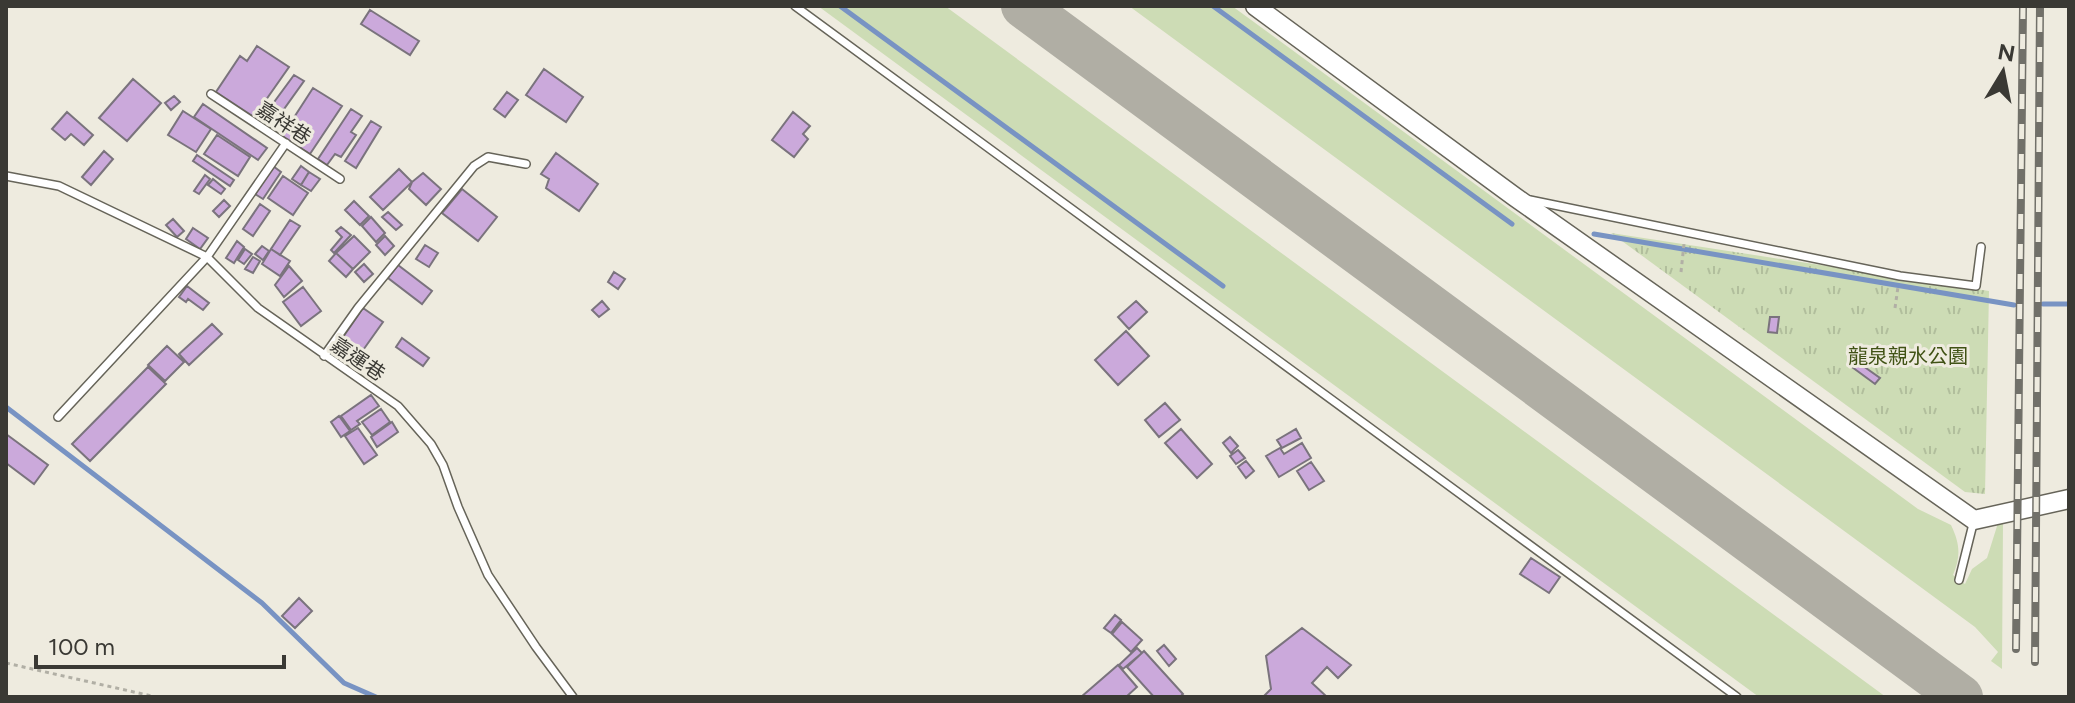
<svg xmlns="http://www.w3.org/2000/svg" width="2075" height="703" viewBox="0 0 2075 703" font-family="Figtree,'Noto Sans TC',sans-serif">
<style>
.green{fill:#cddcb5}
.park{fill:url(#park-tufts)}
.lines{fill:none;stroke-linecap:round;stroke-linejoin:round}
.stream{stroke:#7893c3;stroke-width:5}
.taxiway{stroke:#b0aea4;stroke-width:44}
.building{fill:#cba9db;stroke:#7a737d;stroke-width:2}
.lane-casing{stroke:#666459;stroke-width:10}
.secondary-casing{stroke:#666459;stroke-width:21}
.path{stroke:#b1afa5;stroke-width:3;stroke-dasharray:4 4;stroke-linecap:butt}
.lane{stroke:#fff;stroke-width:7}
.secondary{stroke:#fff;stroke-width:18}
.rail-casing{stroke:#717069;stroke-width:8}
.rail{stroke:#eeebdf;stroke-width:5;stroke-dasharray:15;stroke-linecap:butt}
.labels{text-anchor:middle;stroke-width:6;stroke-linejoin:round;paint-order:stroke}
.street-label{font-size:20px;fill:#3a3934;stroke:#eeebdf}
.park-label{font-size:20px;fill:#405215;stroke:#eeebdf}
</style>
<defs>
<pattern id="park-tufts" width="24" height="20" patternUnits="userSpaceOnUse" patternTransform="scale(2)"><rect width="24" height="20" fill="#cddcb5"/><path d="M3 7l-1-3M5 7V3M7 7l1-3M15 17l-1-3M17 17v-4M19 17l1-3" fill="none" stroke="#b1be9c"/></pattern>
</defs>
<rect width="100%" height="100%" fill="#eeebdf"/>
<path class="green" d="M818 6H945L1886 697H1759Z
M1129 6H1232L1918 509 1951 525C1960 544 1961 556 1953 575L1965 584 1972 569 1987 558 1998 523 2003 522 2002 669 1991 661 1998 652 1975 627Z"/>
<path class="park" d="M1611 233 1989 291 1985 494 1965 492Z"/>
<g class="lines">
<path class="stream" d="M840 6 1223 286
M1213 6 1512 224
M1594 234 2014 305
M2043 304H2069
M6 407 262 603 344 683 376 697"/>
<path class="taxiway" d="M1023 6 1961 697"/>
</g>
<path class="building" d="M370 10 419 41 410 55 361 24Z
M257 46 289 67 254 117 216 92 240 56 247 61Z
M544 69 583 97 566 122 526 95Z
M294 75 304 81 279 116 269 109Z
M133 79 161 103 127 141 99 118Z
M313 88 342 106 310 154 282 136Z
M507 92 518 100 505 117 494 109Z
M174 96 180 102 171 110 165 103Z
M203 104 267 148 258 160 194 117Z
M351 109 362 116 351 132 356 135 341 157 335 154 327 165 318 159Z
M183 111 211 129 196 152 168 135Z
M67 112 93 135 84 145 71 134 65 140 52 129Z
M793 112 810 126 803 134 808 139 794 157 772 140Z
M371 121 381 127 356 168 345 161Z
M217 135 250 157 238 176 204 154Z
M104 151 113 159 91 185 82 177Z
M556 153 598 184 579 211 546 188 549 179 541 174Z
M197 155 234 180 230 186 193 161Z
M273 166 281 172 263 199 255 194Z
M301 166 309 172 301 185 292 179Z
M399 169 412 182 383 210 370 197Z
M309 172 320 179 311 191 301 185Z
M423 173 441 189 426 205 409 189 412 182Z
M205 175 210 179 199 194 194 191Z
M283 176 308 193 293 215 268 198Z
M213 179 225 189 221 194 208 185Z
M462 189 497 217 478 241 442 213Z
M224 200 230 206 219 217 213 211Z
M354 201 369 216 360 225 345 210Z
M260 204 270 211 253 236 243 229Z
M388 212 402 225 396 230 382 217Z
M371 217 385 233 376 242 362 226Z
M173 219 184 231 177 237 166 225Z
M290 220 300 226 280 255 271 249Z
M341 227 351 235 334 253 331 250 342 237 336 231Z
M193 228 208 238 200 249 186 239Z
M354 236 370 252 353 269 336 253Z
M385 236 394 246 385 255 376 245Z
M237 241 244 247 234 263 226 258Z
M425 245 438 253 429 267 416 259Z
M262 246 269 251 263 260 255 254Z
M245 249 252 254 244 264 238 260Z
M271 249 290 261 280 276 262 264Z
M336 253 353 269 346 277 329 261Z
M253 257 260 261 253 273 245 269Z
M364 264 373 274 364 282 355 272Z
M398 265 432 291 422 304 388 278Z
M289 266 302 281 284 297 275 285Z
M614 272 625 279 618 289 608 282Z
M187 286 209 303 203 310 188 299 186 302 179 297Z
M303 287 321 311 301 326 283 302Z
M602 301 609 309 599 317 592 310Z
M1136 301 1147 312 1129 329 1118 317Z
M363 308 383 322 361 353 341 340Z
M1770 317H1779L1777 333 1768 332Z
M212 324 222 334 189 365 179 354Z
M1126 331 1149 356 1118 385 1095 360Z
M402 338 429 358 423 366 396 347Z
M167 346 184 362 165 381 148 365Z
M1856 361 1880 378 1875 384 1852 367Z
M148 367 166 384 90 461 72 444Z
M371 395 379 406 357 421 360 424 351 430 341 416Z
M1165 403 1180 420 1159 437 1145 420Z
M381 409 390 422 372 435 362 422Z
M339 416 350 431 341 437 331 422Z
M392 422 398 432 377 447 371 437Z
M358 428 377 455 364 464 345 436Z
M1181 429 1212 464 1197 478 1165 443Z
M1296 429 1301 438 1282 448 1277 440Z
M6 434 48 465 34 484 6 463Z
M1230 437 1238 446 1231 453 1223 443Z
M1302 443 1311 458 1279 477 1266 456 1280 448 1284 454Z
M1238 450 1245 458 1236 464 1230 456Z
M1246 461 1254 471 1246 478 1238 467Z
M1311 462 1324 481 1309 490 1297 471Z
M1531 558 1560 577 1549 593 1520 574Z
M299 598 312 611 295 628 282 616Z
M1115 615 1121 620 1111 633 1104 628Z
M1122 622 1142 640 1131 652 1112 634Z
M1302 628 1351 665 1338 678 1327 667 1312 683 1327 697H1263L1271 689 1266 656Z
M1164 645 1176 659 1169 666 1157 651Z
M1137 648 1142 653 1123 669 1119 665Z
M1144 651 1183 694 1180 697H1154L1127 667Z
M1118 665 1137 687 1126 697H1081Z"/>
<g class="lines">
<defs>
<path id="lane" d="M795 6 1737 697
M211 94 340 179
M6 176 59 186 207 257 258 308 398 406 431 444 443 465 458 507 488 575 536 647 573 697
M1530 200 1900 276 1976 286 1981 247
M324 356 358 308 474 166 488 157 526 164
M58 417 207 257 286 143
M1959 580 1974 520"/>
<path id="secondary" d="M1255 6 1515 197 1974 520 2069 499"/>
</defs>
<use href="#lane" class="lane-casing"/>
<use href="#secondary" class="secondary-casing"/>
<path class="path" d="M1681 272 1684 244
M1895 308 1898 287
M6 663 156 697"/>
<use href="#lane" class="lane"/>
<use href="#secondary" class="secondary"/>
<defs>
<path id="rail" d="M2016 649 2023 6
M2035 662 2040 6"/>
</defs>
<use href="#rail" class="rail-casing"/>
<use href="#rail" class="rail"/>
</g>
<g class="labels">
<g class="street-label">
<text transform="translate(284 123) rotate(33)" y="7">嘉祥巷</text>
<text transform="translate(358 359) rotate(34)" y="7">嘉運巷</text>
</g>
<g class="park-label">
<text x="1908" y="363">龍泉親水公園</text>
</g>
</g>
<rect width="2075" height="703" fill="none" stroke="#3a3934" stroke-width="16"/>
<g transform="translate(2003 72) rotate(10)" stroke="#eeebdf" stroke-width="6" paint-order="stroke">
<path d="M0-6L14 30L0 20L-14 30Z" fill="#3a3934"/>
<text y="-12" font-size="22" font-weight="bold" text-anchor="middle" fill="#3a3934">N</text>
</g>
<path d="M36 655v12h248v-12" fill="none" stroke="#3a3934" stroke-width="4"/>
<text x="48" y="655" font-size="24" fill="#3a3934" stroke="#eeebdf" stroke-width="6" paint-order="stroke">100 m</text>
</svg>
